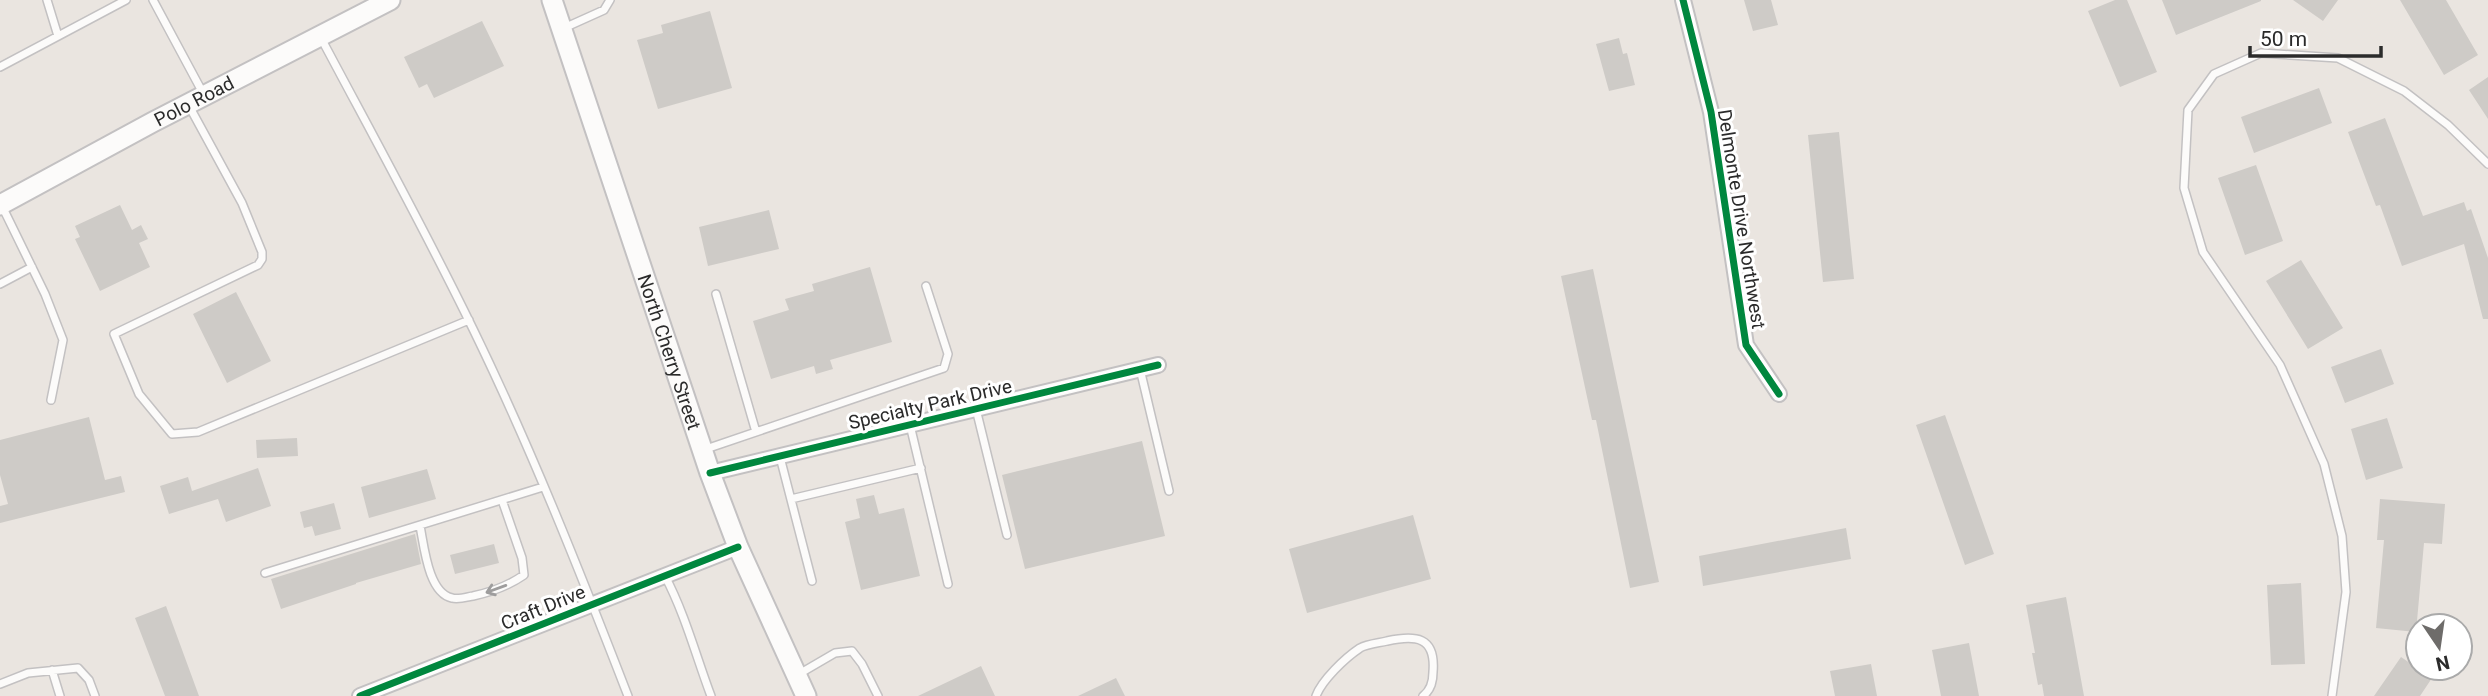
<svg xmlns="http://www.w3.org/2000/svg" width="2488" height="696" viewBox="0 0 2488 696" font-family="Roboto,sans-serif">
<style>
.building{fill:#cecbc7}
.lines{fill:none;stroke-linecap:round;stroke-linejoin:round}
.lane-casing{stroke:#c3c1c2;stroke-width:10}
.street-casing{stroke:#c3c1c2;stroke-width:18}
.secondary-casing{stroke:#c3c1c2;stroke-width:23}
.lane{stroke:#fcfbfa;stroke-width:7}
.street{stroke:#fcfbfa;stroke-width:14}
.secondary{stroke:#fcfbfa;stroke-width:19}
.cycleway-casing{stroke:#fff;stroke-width:11}
.cycleway{stroke:#00873e;stroke-width:7}
.oneway{stroke:#9e9d9d}
.labels{text-anchor:middle;stroke-width:6;stroke-linejoin:round;paint-order:stroke}
.street-label{font-size:19px;fill:#2b2b2b;stroke:#fff}
</style>
<rect width="100%" height="100%" fill="#eae5e0"/>
<path class="building" d="M1744 0H1771L1778 25 1753 31Z
M2115 0H2127L2157 72 2120 87 2088 11Z
M2162 0H2261V1L2176 35Z
M2293 0H2338L2323 21Z
M2400 0H2446L2478 55 2444 75Z
M710 11 732 88 658 109 637 40 663 33 661 25Z
M482 21 504 66 434 98 427 84 419 88 404 57Z
M1619 38 1623 54 1627 53 1635 85 1609 91 1596 44Z
M2488 77V119L2469 90Z
M2319 88 2332 123 2254 153 2241 117Z
M2385 118 2423 216 2464 202 2467 211 2471 209 2488 258V319H2483L2464 244 2402 266 2380 205 2376 206 2348 132Z
M1839 132 1854 279 1823 282 1808 135Z
M2256 165 2283 241 2245 255 2218 178Z
M120 205 132 230 141 225 148 239 139 243 150 267 100 291 75 239 80 237 75 226Z
M769 210 779 249 708 266 699 227Z
M2301 260 2343 328 2308 349 2266 281Z
M870 267 892 342 830 360 833 369 816 374 814 366 771 379 753 321 789 310 785 299 814 291 812 284Z
M1593 269 1659 582 1630 588 1596 420H1592L1561 276Z
M236 292 271 361 227 383 193 314Z
M2381 349 2394 384 2345 403 2331 367Z
M1945 415 1994 554 1965 565 1916 425Z
M89 417 105 480 121 476 125 492 0 523V506L8 504 0 475V440Z
M2387 418 2403 468 2366 480 2351 429Z
M297 438 298 456 257 458 256 440Z
M1142 441 1165 536 1025 569 1002 475Z
M258 468 271 506 226 522 218 499 169 514 160 486 188 477 192 491Z
M427 469 436 499 369 518 361 487Z
M874 495 879 514 904 508 920 576 861 590 845 522 860 518 856 499Z
M2380 499 2445 504 2442 544 2424 543 2416 632 2376 628 2384 540H2377Z
M334 503 341 529 315 536 312 526 304 528 300 512Z
M1413 515 1431 579 1307 613 1289 549Z
M1846 528 1851 559 1703 586 1699 556Z
M415 534 421 564 356 583V584L281 609 271 579Z
M494 544 499 563 455 574 450 555Z
M2301 583 2305 664 2271 665 2267 585Z
M2066 597 2084 696H2044L2042 684 2038 685 2032 653H2035L2026 605Z
M166 606 199 696H165L135 618Z
M1969 643 1979 696H1941L1932 650Z
M2401 657 2432 678 2420 696H2374Z
M1871 664 1877 696H1835L1830 671Z
M981 666 995 696H918Z
M1116 678 1125 696H1078Z"/>
<g class="lines">
<defs>
<path id="lane" d="M47 0 58 36
M153 0 204 95
M564 28 604 10 610 0
M321 38C372 134 425 230 473 329 531 448 580 572 628 696
M0 67 126 0
M188 104 242 203 262 252V259L258 265 114 334 139 394 172 434 198 432 469 320
M2 206 45 294 63 340 51 400
M0 284 32 267
M716 294 756 432
M1140 369 1169 491
M976 409 1007 535
M910 425 948 584
M703 450 944 368 948 354 926 286
M780 457 812 581
M791 499 921 468
M420 526C424 545 428 593 452 598 458 600 467 597 473 596 492 592 508 586 524 575L522 558 502 500
M265 573 543 487
M665 576C685 614 696 656 711 696
M52 670 60 696
M799 674 835 653 852 651 862 664 878 696
M0 684 28 673 78 668 89 680 95 696
M1316 696C1322 680 1345 658 1360 648 1367 644 1379 643 1387 641 1415 635 1436 636 1433 672 1433 681 1431 690 1423 696
M2332 696 2346 592 2342 536 2324 464 2280 365 2203 252 2184 188 2188 110 2214 74 2261 53 2338 58 2404 91 2448 125 2488 164"/>
<path id="street" d="M1683 0 1711 112 1746 345 1779 394
M710 473 1158 365
M360 696 738 547"/>
<g id="secondary">
<path id="s1" d="M552 0 710 473 738 547 806 696"/>
<path id="s2" d="M0 205 153 122 390 0"/>
</g>
</defs>
<use href="#lane" class="lane-casing"/>
<use href="#street" class="street-casing"/>
<use href="#secondary" class="secondary-casing"/>
<use href="#lane" class="lane"/>
<use href="#street" class="street"/>
<use href="#secondary" class="secondary"/>
<defs>
<path id="cycleway" d="M1683 0 1711 112 1746 345 1779 394
M710 473 1158 365
M360 696 738 547"/>
</defs>
<use href="#cycleway" class="cycleway-casing"/>
<use href="#cycleway" class="cycleway"/>
</g>
<defs><path id="oneway-shaft" d="M-6 0H5M1.5-3L5.5 0L1.5 3" fill="none" stroke-width="1.6" stroke-linecap="round" stroke-linejoin="round" transform="scale(1.75)"/></defs>
<use class="oneway" href="#oneway-shaft" transform="translate(496 589) rotate(160)"/>
<g class="labels">
<g class="street-label">
<text dy="7" stroke="none"><textPath href="#s2" startOffset="220">Polo Road</textPath></text>
<text transform="translate(1742 219) rotate(81)" y="7">Delmonte Drive Northwest</text>
<text dy="7" stroke="none"><textPath href="#s1" startOffset="371">North Cherry Street</textPath></text>
<text transform="translate(930 404) rotate(-13)" y="7">Specialty Park Drive</text>
<text transform="translate(543 607) rotate(-22)" y="7">Craft Drive</text>
</g>
</g>
<g transform="translate(2439 647) rotate(167)"><circle r="33" fill="#ffffff" stroke="#aaaaaa" stroke-width="2"/>
<path d="M0-5L12 26L0 18L-12 26Z" fill="#6e6c6a"/>
<text y="-10" font-size="19" font-weight="bold" text-anchor="middle" fill="#2b2b2b">N</text>
</g>
<path d="M2250 46v10h131v-10" fill="none" stroke="#2b2b2b" stroke-width="3.5"/>
<text x="2260" y="46" font-size="21" fill="#2b2b2b" stroke="#ffffff" stroke-width="5" paint-order="stroke">50 m</text>
</svg>
